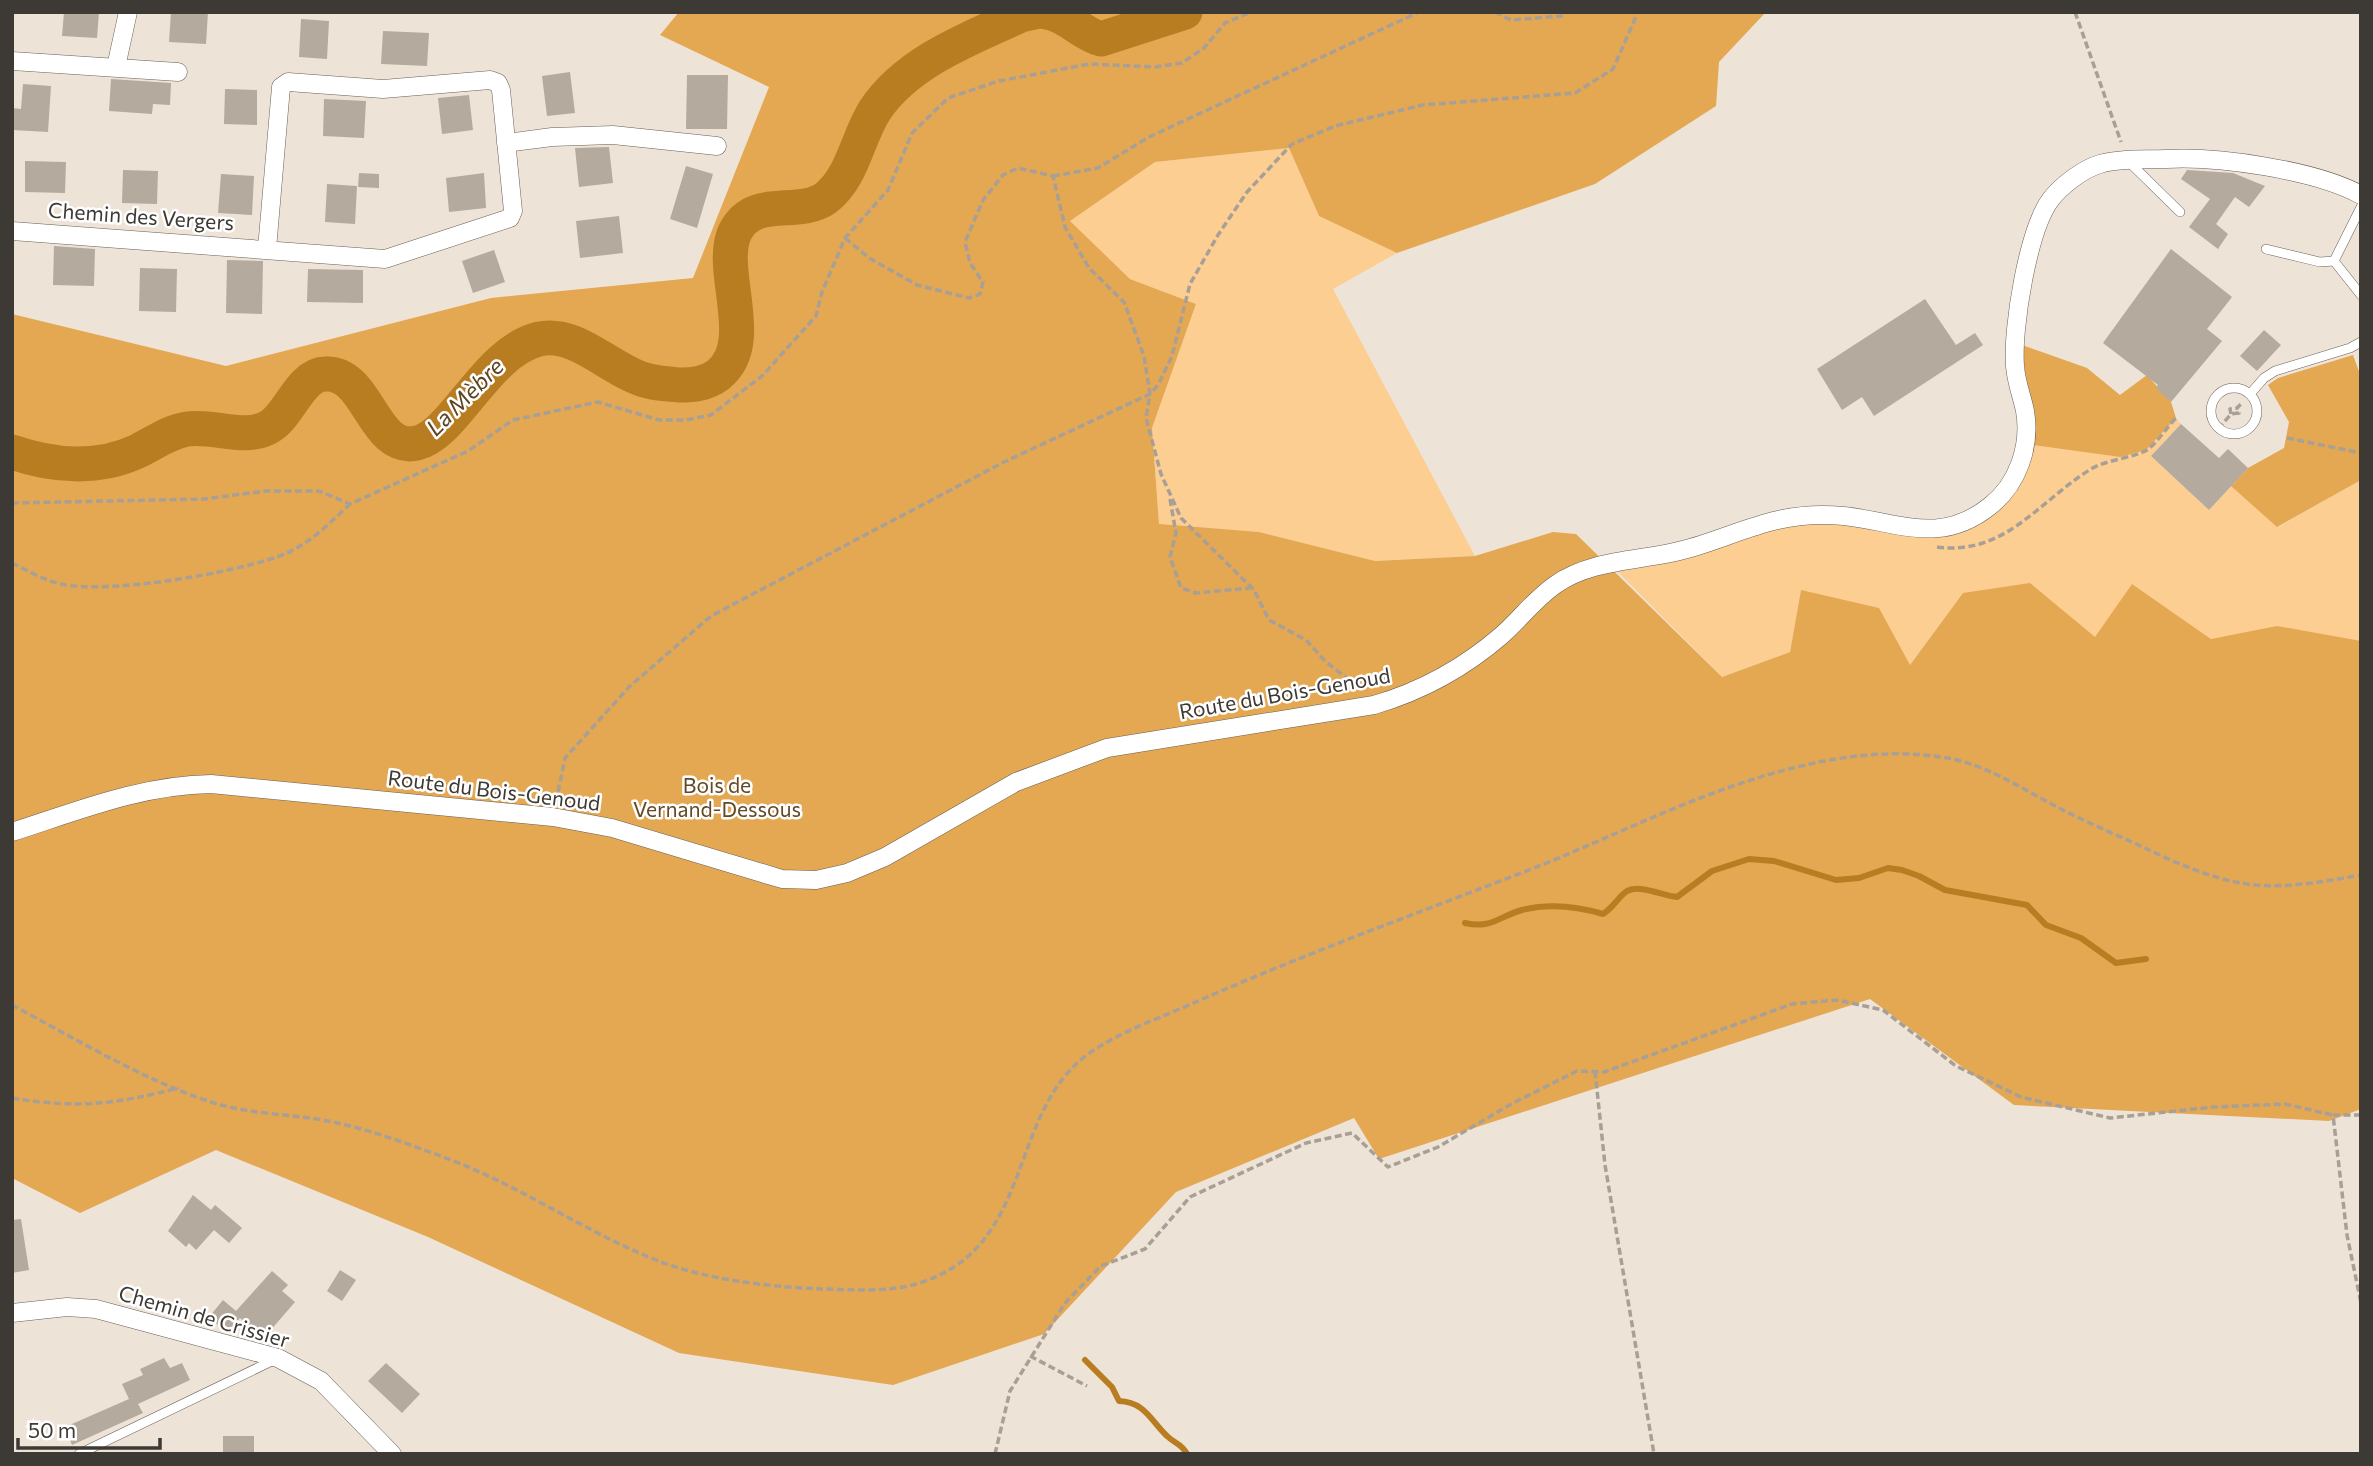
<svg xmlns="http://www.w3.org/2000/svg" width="2373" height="1466" viewBox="0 0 2373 1466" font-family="Commissioner,sans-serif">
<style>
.green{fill:#fdce91}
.forest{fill:#e4a752}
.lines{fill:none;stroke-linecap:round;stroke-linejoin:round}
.stream{stroke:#b77d20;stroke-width:6}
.river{stroke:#b77d20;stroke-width:35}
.building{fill:#b4aa9e}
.lane-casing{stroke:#685f54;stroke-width:10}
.street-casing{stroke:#685f54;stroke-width:19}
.path{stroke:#a8a096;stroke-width:3.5;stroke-dasharray:7 3.5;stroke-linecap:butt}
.lane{stroke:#fff;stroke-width:9}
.street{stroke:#fff;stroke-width:18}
.labels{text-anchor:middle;stroke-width:5;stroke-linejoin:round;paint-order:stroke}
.street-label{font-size:21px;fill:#3d3934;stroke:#fff}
.park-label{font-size:21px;fill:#634926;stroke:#fff}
.water-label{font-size:23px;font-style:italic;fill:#5d4320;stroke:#fff}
</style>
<rect width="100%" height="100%" fill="#eee3d7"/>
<path class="green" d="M1289 148 1319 216 1397 253 1333 289 1475 556 1375 561 1259 532 1159 525 1152 428 1196 304 1130 279 1069 221 1155 162Z
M2176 418 2181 424 2151 456 2209 510 2231 486 2278 527 2361 480V641L2277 627 2211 639 2132 584 2095 638 1963 593 1910 665 1801 590 1790 652 1722 677 1616 570 1778 527 1816 522 1845 523 1928 537 1965 532 1997 510 2033 445 2120 457 2146 450Z"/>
<path class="forest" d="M679 12H1766L1719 62 1716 106 1595 184 1397 253 1319 216 1289 148 1155 162 1070 221 1130 279 1196 304 1152 428 1159 524 1259 532 1375 561 1475 556 1553 532 1576 534 1722 677 1790 652 1801 590 1879 608 1910 665 1963 593 2030 583 2095 637 2132 584 2211 639 2277 626 2361 641V1109L2329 1121 2014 1105 1870 999 1379 1159 1354 1118 1176 1192 1044 1334 893 1385 679 1353 428 1237 216 1150 80 1213 12 1178V314L226 366 491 298 693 278 769 87 660 35Z
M2022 345 2087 368 2120 395 2147 375 2171 402 2176 418 2146 450 2120 457 2033 445Z
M2353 355 2361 377V480L2277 527 2231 486 2248 468 2284 448 2289 422 2268 385 2278 378Z"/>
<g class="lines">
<path class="stream" d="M1465 923C1491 929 1498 917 1522 910 1550 903 1576 906 1603 914 1613 908 1619 896 1627 891 1642 884 1662 896 1677 897L1712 871 1749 859 1774 861 1836 880 1859 878 1888 868 1902 870 1919 876 1945 890 2027 905 2046 925 2081 938 2116 963 2146 959
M1085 1360 1112 1387 1119 1401C1145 1402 1151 1421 1167 1436 1175 1444 1181 1443 1187 1454"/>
<path class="river" d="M1046 12C1068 15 1080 33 1101 39L1185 12
M12 452C52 466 98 470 138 451 154 443 169 432 187 429 213 425 244 440 267 428 289 418 299 375 325 374 369 371 372 453 417 443 454 435 487 351 539 339 575 331 608 367 639 378 651 383 666 384 679 385 693 385 706 384 718 375 759 343 717 270 735 232 754 194 798 218 826 198 853 177 857 138 875 110 907 62 970 38 1021 15L1035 12"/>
</g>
<path class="building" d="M64 12H99L97 38 62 36Z
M171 12H208L206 44 169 42Z
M301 19 329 21 327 59 299 57Z
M383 31 429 33 427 66 381 64Z
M570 72 575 113 547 116 542 76Z
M687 75H728L727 129H686Z
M111 79 171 83 170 105 153 104 152 114 109 111Z
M23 84 51 86 48 132 12 130V108L21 109Z
M225 89 257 90V125L224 124Z
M469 95 473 130 442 134 438 98Z
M324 99 366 101 364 138 323 136Z
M609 147 613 183 579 187 575 148Z
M25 161 66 162 65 193 25 192Z
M686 166 713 174 697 228 670 219Z
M123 170 158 171 157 204 122 203Z
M2187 170 2233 173 2265 186 2249 207 2235 197 2216 224 2228 234 2218 249 2189 227 2210 199 2181 179Z
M359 173 379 174V188L358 187Z
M484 173 486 208 449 212 446 178Z
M221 174 254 176 252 215 218 213Z
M327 184 357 186 355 224 325 222Z
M619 216 623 253 580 258 576 221Z
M54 246 95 249 94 286 53 285Z
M2171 249 2232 297 2207 329 2222 341 2171 402 2156 388 2158 385 2103 343Z
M494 250 505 282 473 293 462 261Z
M227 260 263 261 262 314 226 313Z
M140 268 177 269 176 312 139 311Z
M308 269 363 270V303L307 302Z
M1925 299 1956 345 1975 333 1983 345 1874 416 1862 397 1842 410 1817 369Z
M2264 330 2281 345 2257 371 2240 356Z
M2181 424 2219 458 2228 449 2248 468 2209 510 2151 456Z
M193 1195 211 1210 215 1205 242 1228 229 1243 214 1230 196 1250 189 1243 186 1247 168 1231Z
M21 1219 29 1270 12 1273V1220Z
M340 1270 356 1280 342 1301 327 1291Z
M272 1271 288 1285 282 1291 295 1302 263 1339 240 1318 227 1333 209 1317 223 1300 236 1311Z
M164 1358 170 1368 182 1363 190 1380 138 1404 143 1413 72 1445 65 1427 129 1399 122 1384 143 1375 140 1369Z
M386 1363 420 1394 402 1413 368 1381Z
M223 1436H254V1454H223Z"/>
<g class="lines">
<defs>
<path id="lane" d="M2128 161 2180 212
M2361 207 2334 261 2361 295
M2266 249 2320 262 2334 261
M2211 411a23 23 0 1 1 46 0a23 23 0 1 1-46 0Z
M2250 394 2264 378 2275 371 2350 348 2361 342
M79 1454 276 1359"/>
<path id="street" d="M12 61 178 72
M116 67 128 12
M506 143 552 137 613 135 717 146
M12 231 385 259 510 218 513 211 501 90 498 83 490 80 383 89 288 82 281 87 267 249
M12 832C78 811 141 785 211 784L553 817 612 828 782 879 816 880 847 873 885 857 1016 782 1107 748 1374 705C1422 691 1464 668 1502 635 1520 619 1535 599 1555 585 1591 559 1642 561 1683 550 1715 542 1746 527 1778 520 1799 515 1822 514 1844 516 1899 522 1940 546 1990 506 2018 484 2031 446 2025 411 2022 396 2016 382 2015 366 2012 328 2028 229 2051 199 2062 185 2083 169 2100 164 2120 158 2145 160 2166 159 2218 156 2315 170 2361 195
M12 1313 67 1307 96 1309 278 1358 321 1381 392 1454"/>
</defs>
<use href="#lane" class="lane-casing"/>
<use href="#street" class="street-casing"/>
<path class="path" d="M1495 12 1511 20 1563 16 1566 12
M2075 12 2121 142
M1053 176 1098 168 1149 137 1419 12
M845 238 869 258 917 285 969 298 980 294 983 282 970 263 965 242 983 200 1003 175 1018 168 1053 176 1065 227 1089 268 1124 302 1144 356 1150 394 1146 418 1161 474 1181 518 1254 590 1269 620 1306 640 1325 661 1359 688
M2231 414 2230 409 2237 408
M2218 429 2231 414 2239 413 2237 408 2242 403
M2287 438 2361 453
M1170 499 1176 533 1170 557 1181 588 1196 593 1250 588
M12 503 204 499 265 491H319L350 504 468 451 513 420 598 402 659 420H686L711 415 762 376 816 316 822 292 845 238 888 190 912 133 948 98 999 81 1089 64 1155 67 1182 63 1204 48 1225 23 1251 12
M1937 547C2005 556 2039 501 2091 469 2106 460 2136 457 2147 450 2157 443 2167 427 2176 418
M12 563C27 570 45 581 61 584 107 595 243 572 287 553 310 543 332 521 350 504
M556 802 565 758 629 687 711 616 1004 462 1150 394 1158 385 1172 356 1190 284 1218 235 1247 192 1292 144 1335 126 1423 105 1575 93 1613 69 1638 12
M12 1005C74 1038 147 1082 214 1103 247 1113 283 1114 317 1119 360 1126 403 1142 443 1157 518 1184 583 1231 656 1260 706 1280 770 1287 824 1289 859 1290 895 1293 928 1280 1035 1240 1008 1109 1091 1052 1123 1030 1163 1017 1198 1001 1303 955 1409 916 1516 875 1621 835 1712 783 1824 761 1862 754 1902 751 1941 757 1985 763 2022 789 2061 809 2088 823 2117 835 2145 848 2178 864 2219 882 2256 885 2292 888 2326 881 2361 875
M1595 1071 1605 1165 1654 1454
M12 1098C78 1109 115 1104 179 1088
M2361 1115H2333L2347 1235 2361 1303
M1030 1356 1087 1386
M995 1454 1010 1391 1065 1303 1101 1266 1145 1249 1190 1197 1306 1143 1352 1133 1388 1167 1438 1147 1513 1103 1577 1071 1604 1072 1792 1004 1837 1000 1883 1010 1956 1066 2021 1097 2110 1118 2214 1107 2285 1104 2333 1115"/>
<use href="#lane" class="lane"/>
<use href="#street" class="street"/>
</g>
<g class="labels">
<g class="street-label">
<text transform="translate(141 217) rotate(4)" y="7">Chemin des Vergers</text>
<text transform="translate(1285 694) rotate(-10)" y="7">Route du Bois-Genoud</text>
<text transform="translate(494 791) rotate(7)" y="7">Route du Bois-Genoud</text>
<text transform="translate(204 1317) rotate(16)" y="7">Chemin de Crissier</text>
</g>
<g class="park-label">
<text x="717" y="793">Bois de<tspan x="717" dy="24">Vernand-Dessous</tspan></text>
</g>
<g class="water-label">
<text transform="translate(465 397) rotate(-45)" y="8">La Mèbre</text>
</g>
</g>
<rect width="2373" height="1466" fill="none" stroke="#3d3934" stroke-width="28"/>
<path d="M18 1438v10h142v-10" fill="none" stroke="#3d3934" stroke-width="3.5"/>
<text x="28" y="1438" font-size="21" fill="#3d3934" stroke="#ffffff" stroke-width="5" paint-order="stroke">50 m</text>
</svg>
